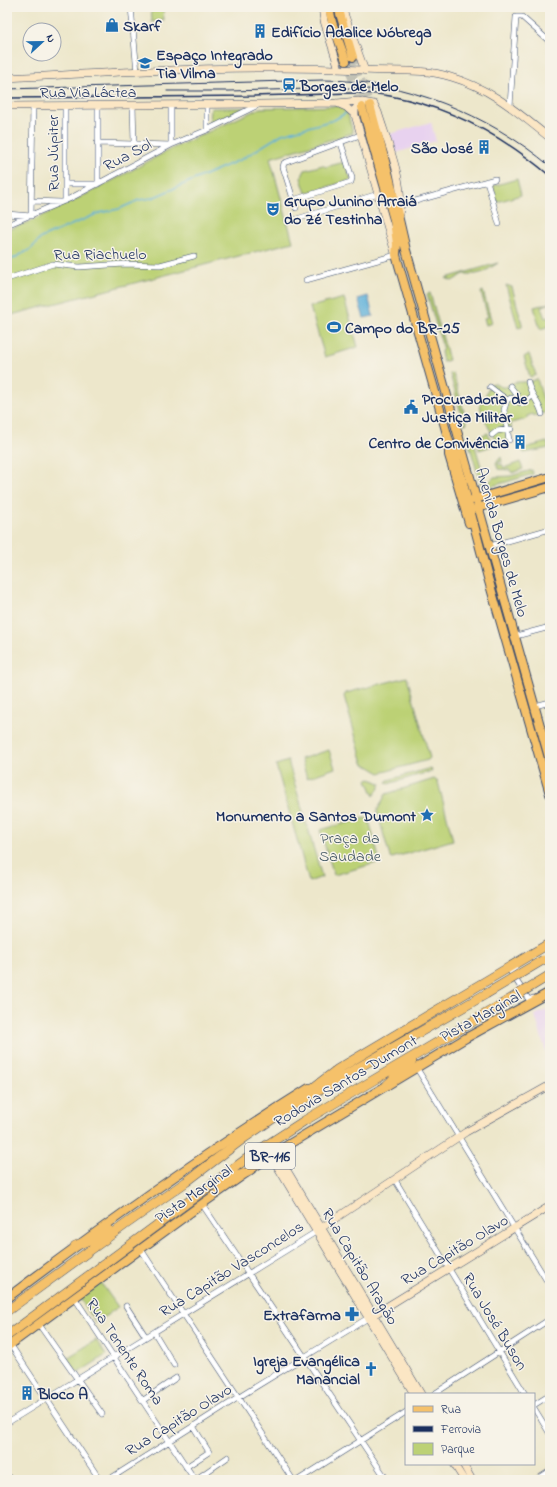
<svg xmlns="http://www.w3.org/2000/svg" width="557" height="1487" viewBox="0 0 557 1487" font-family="'Indie Flower',sans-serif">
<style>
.built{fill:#e8d2ef}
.green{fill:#bcd175;stroke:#6c806a}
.water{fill:#5db0d9;stroke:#3c709c}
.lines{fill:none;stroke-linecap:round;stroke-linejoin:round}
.stream{stroke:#5db0d9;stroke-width:1.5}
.primary-tunnel{stroke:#c3c2b5;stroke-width:8;stroke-dasharray:8 4;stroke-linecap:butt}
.street-casing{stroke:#3a4b6e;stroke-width:6}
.secondary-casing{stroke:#3a4b6e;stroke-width:8}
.primary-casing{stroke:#3a4b6e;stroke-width:10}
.highway-casing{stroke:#3a4b6e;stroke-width:10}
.street{stroke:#fff;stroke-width:5}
.secondary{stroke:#fbe6c4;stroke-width:7}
.primary{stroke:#f5c16b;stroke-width:8}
.highway{stroke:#f5c16b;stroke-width:9}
.tram{stroke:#1b2f5e;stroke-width:1}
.rail{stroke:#1b2f5e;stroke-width:1.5}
.highway-bridge-casing{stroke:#3a4b6e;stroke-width:10;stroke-linecap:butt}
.highway-bridge{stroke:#f5c16b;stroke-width:9}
.labels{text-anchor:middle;stroke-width:3;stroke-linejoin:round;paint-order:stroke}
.shield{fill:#f7f3e8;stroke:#5d6a87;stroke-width:1}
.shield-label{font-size:15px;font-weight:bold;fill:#1b2f5e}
.poi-label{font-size:16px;font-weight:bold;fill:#1b2f5e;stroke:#f7f3e8;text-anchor:start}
.street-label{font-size:16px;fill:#1b2f5e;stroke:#f7f3e8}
.park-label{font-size:16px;fill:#435864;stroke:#f7f3e8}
</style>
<rect width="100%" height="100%" fill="#f7f3e8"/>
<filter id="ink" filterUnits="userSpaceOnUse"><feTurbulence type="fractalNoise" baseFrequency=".025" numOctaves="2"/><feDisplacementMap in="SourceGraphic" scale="8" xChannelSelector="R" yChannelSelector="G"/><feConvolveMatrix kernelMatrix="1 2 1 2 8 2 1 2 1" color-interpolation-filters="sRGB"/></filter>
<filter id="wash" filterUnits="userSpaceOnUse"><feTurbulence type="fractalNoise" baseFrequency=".012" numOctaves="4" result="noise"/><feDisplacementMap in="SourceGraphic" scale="16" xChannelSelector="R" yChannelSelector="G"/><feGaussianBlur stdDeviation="0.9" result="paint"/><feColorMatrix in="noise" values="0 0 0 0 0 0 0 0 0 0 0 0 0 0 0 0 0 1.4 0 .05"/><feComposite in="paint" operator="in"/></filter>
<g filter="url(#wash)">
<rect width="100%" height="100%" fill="#ede7cb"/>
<path class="built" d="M431 122 436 141 396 153 390 134Z
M550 1008V1066L535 1015Z"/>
<path class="green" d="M151 7H163L164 20 152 22Z
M339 106 347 111 353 133 270 158 293 242 7 316V230L34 220 99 188 171 149 260 108Z
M211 108H243V110L211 124 210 123Z
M345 162 351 180 306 193 301 178 305 170 323 165 325 167Z
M517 179 521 195 497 202 493 186Z
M498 263 484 272 476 274H464L452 281 446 278Z
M506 285 512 287 522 324V326L518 328Z
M483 291 492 323 486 325 484 318 488 317 481 292Z
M430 293 449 360 443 362 441 352 443 348 427 294Z
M344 298 358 347 325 357 310 307Z
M550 303 541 307 545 318 550 317V326L540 329 534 307Z
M529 354 536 375 530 377 524 357Z
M453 373 467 423 464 424 450 374Z
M537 379 547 412 534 416 533 414 527 416V419L511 423V439L497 444 484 418 480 406 491 384 494 383C508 393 507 382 518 382 525 382 530 382 537 379Z
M488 433 492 446 479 450 478 437Z
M470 438 473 439 486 484 484 486 481 485 469 444Z
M547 442 549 448 524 453 522 449Z
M501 457 502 462H498L499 465 502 464 504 468 520 462 523 469 512 473 510 470 498 469 496 463Z
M532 470 533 474 489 487 490 481 494 477 511 476Z
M407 677 430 758 428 760 380 773 363 763 344 696 346 693Z
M329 750 335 768 307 778 301 759Z
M288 761 322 877 309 882 276 765Z
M431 768 432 771 388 784 386 782 388 780Z
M369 778 381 784 374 796 367 780Z
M434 779 438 782 453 840 392 858 390 857 377 811 386 794Z
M365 818 369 820 380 862 334 875 320 830Z
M101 1283 118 1307 96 1323 79 1297Z
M96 1340 106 1355 78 1373 67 1358Z"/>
<path class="water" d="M368 296 373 316 364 318 358 299Z"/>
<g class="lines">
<path class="stream" d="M7 262 31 249 41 238 99 213 119 209 139 200 152 198 242 159 282 134 334 120 346 113"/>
</g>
</g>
<g filter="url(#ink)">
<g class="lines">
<path class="primary-tunnel" d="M353 57 370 105
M346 61 362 107"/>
<defs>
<path id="street" d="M131 7 137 72
M133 105 134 143
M65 106V201
M510 106 516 17H522L550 42
M207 130V105
M97 143 171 145V105
M487 181 499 224
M65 184H98V105
M293 200 351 182 352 178 341 143
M32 201 61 202
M401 205 495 179
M296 208 283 167 284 163 360 135
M7 214 31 216 33 106
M287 222 378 194
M7 225 69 199 171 145 207 130 258 105
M7 279 53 264 79 267 124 264 160 265 194 256
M306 280 396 255
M528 382C530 395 539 401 542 414
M510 386 517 395 516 400
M490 387 507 400
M492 435 497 431 511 429
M509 440 504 410 507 400 511 398 523 404 532 396
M490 546 550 529
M516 636 550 627
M535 706 550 702
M515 968 510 971 529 1000 533 998
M416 1067 550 1286
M395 1180 525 1394
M202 1204 387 1480
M140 1248 293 1480
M74 1297 195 1480 228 1457
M126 1306 146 1337
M38 1323 102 1414
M154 1332 174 1365
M10 1344 100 1480
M434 1394 550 1319
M142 1401 176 1378
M534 1405 550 1395
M534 1408 550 1434
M7 1423 319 1230
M186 1467 209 1452 193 1426
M7 1475 10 1480
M108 1480 244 1394 368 1318
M298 1480 406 1412
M536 1480 550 1471"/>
<path id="secondary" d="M322 7 324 21 339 69
M343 7 345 16 365 71
M7 78C125 72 245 64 363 70 392 72 423 68 451 77 492 89 517 112 550 138
M337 103 346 107 355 115
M7 106 259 104 337 103 358 101 362 102
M395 253 355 115V109L362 102 374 104 378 112C387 142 406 185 399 215
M276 1152 421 1394
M271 1156 414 1394
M321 1228 466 1132 550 1085
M370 1317 550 1206
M454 1464 464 1480
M463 1464 472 1480"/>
<path id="primary" d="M329 7 332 22 346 61
M338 7 353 57
M370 105 389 176 406 250 550 761
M362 107 394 220 397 244 396 255 449 441 455 453 488 578 550 794
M449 444V455L469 523
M472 500 550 477
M474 509 550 487
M7 1298C105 1224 205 1153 309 1088
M7 1347 202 1204 276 1152 466 1038 550 992"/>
<path id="highway" d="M387 1085 412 1061
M305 1094 338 1069 550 943
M219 1183 248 1172
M75 1246 110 1231
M7 1311 126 1224 186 1182 244 1138 290 1107 486 994
M7 1336 253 1154 304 1121 494 1009"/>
</defs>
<use href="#street" class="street-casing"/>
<use href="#secondary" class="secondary-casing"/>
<use href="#primary" class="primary-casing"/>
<use href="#highway" class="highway-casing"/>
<use href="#street" class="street"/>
<use href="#secondary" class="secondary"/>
<use href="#primary" class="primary"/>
<use href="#highway" class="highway"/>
<path class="tram" d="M7 89 323 80C405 80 488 114 550 166
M167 91H228L352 88 382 90"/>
<path class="rail" d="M7 98C90 98 172 97 254 96 279 95 303 95 327 94 348 93 369 92 390 96 451 107 503 136 550 176"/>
<defs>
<path id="highway-bridge" d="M486 994 543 960
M494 1009 550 975"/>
</defs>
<use href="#highway-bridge" class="highway-bridge-casing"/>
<use href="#highway-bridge" class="highway-bridge"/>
</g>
</g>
<defs>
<symbol id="shop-bare" viewBox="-9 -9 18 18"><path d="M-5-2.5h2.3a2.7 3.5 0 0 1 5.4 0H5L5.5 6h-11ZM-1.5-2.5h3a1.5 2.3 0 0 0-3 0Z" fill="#1f6fb2" stroke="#f7f3e8" stroke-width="2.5" paint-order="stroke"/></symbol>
<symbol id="building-bare" viewBox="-9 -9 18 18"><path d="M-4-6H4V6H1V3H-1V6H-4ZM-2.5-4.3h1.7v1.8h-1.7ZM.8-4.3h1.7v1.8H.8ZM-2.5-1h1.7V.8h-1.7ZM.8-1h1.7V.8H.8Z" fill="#1f6fb2" stroke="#f7f3e8" stroke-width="2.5" paint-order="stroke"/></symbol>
<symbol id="school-bare" viewBox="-9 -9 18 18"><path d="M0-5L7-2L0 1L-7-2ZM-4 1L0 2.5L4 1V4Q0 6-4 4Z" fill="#1f6fb2" stroke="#f7f3e8" stroke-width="2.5" paint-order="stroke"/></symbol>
<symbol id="station-bare" viewBox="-9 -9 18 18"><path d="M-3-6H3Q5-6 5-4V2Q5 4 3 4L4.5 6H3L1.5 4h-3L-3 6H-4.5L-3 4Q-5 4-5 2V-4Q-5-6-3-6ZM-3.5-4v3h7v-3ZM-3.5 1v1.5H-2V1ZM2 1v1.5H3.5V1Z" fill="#1f6fb2" stroke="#f7f3e8" stroke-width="2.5" paint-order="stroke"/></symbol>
<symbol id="theatre-bare" viewBox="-9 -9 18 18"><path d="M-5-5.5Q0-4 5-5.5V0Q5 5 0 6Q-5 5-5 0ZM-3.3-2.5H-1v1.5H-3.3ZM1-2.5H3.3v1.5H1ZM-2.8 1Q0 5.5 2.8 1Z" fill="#1f6fb2" stroke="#f7f3e8" stroke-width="2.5" paint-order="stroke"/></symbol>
<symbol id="stadium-bare" viewBox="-9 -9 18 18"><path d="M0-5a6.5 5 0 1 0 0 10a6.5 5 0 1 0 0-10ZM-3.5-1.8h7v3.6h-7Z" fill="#1f6fb2" stroke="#f7f3e8" stroke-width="2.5" paint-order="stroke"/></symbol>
<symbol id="civic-bare" viewBox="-9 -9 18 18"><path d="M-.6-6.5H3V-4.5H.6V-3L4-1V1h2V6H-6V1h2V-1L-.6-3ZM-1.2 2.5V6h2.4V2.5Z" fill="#1f6fb2" stroke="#f7f3e8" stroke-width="2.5" paint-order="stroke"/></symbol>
<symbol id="sight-bare" viewBox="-9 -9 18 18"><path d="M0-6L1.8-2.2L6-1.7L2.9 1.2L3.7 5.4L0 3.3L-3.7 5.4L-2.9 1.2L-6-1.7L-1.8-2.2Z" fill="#1f6fb2" stroke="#f7f3e8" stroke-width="2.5" paint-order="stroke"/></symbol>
<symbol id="pharmacy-bare" viewBox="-9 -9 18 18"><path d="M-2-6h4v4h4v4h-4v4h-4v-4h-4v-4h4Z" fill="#1f6fb2" stroke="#f7f3e8" stroke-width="2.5" paint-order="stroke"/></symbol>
<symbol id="church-bare" viewBox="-9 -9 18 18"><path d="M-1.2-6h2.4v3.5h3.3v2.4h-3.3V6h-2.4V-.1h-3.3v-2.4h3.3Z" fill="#1f6fb2" stroke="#f7f3e8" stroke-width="2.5" paint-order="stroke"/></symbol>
</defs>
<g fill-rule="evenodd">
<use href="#shop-bare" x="102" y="15" width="20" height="20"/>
<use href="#building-bare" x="250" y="21" width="20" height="20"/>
<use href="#school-bare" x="135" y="53" width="20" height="20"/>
<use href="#station-bare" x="279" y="75" width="20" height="20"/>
<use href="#building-bare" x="474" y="137" width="20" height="20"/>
<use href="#theatre-bare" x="263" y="199" width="20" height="20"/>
<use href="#stadium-bare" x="324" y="317" width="20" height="20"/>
<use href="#civic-bare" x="401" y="397" width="20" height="20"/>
<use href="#building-bare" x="510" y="432" width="20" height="20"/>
<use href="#sight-bare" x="417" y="805" width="20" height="20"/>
<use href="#pharmacy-bare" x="342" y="1304" width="20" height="20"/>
<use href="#church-bare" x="361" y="1359" width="20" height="20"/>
<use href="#building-bare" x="17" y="1383" width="20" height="20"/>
</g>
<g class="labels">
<rect class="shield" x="245" y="1143" width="50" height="26" rx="3"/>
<g class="shield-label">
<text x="270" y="1161">BR-116</text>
</g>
<g class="poi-label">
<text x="123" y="31">Skarf</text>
<text x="271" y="37">Edifício Adalice Nóbrega</text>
<text x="156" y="60">Espaço Integrado<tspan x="156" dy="18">Tia Vilma</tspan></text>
<text x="300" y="91">Borges de Melo</text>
<text x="473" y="153" text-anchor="end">São José</text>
<text x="284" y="206">Grupo Junino Arraiá<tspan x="284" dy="18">do Zé Testinha</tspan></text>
<text x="345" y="333">Campo do BR-25</text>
<text x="422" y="404">Procuradoria de<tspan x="422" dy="18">Justiça Militar</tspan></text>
<text x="509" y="448" text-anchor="end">Centro de Convivência</text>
<text x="416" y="821" text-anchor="end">Monumento a Santos Dumont</text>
<text x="341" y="1320" text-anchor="end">Extrafarma</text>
<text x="360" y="1366" text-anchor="end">Igreja Evangélica<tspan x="360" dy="18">Manancial</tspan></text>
<text x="38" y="1399">Bloco A</text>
</g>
<g class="street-label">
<text x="88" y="97">Rua Via Láctea</text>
<text transform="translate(52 153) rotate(-90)" y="6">Rua Júpiter</text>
<text transform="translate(127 154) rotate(-28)" y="6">Rua Sol</text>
<text x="100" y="259">Rua Riachuelo</text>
<text transform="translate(503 542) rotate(74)" y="6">Avenida Borges de Melo</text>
<text transform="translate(480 1015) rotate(-29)" y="6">Pista Marginal</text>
<text transform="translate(345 1080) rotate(-31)" y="6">Rodovia Santos Dumont</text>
<text transform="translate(193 1193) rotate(-35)" y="6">Pista Marginal</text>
<text transform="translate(454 1249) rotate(-31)" y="6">Rua Capitão Olavo</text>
<text transform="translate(361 1266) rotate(59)" y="6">Rua Capitão Aragão</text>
<text transform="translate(231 1268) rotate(-32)" y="6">Rua Capitão Vasconcelos</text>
<text transform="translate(496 1321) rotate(59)" y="6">Rua José Buson</text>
<text transform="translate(126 1351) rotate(56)" y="6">Rua Tenente Roma</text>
<text transform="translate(178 1419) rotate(-32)" y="6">Rua Capitão Olavo</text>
</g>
<g class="park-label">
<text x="350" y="843">Praça da<tspan x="350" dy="18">Saudade</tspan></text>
</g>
</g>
<rect width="557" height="1487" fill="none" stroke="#f7f3e8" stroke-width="24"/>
<rect x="405" y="1393" width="130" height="72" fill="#f7f3e8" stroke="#9fa5b1"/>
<rect x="413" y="1406" width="20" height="6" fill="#f5c16b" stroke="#9fa5b1"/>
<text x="441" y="1413" font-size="12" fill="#1b2f5e">Rua</text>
<rect x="413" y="1426" width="20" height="6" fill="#1b2f5e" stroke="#9fa5b1"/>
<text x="441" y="1433" font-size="12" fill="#1b2f5e">Ferrovia</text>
<rect x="413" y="1443" width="20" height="12" fill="#bcd175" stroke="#9fa5b1"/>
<text x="441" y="1453" font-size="12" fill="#1b2f5e">Parque</text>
<g transform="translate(42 42) rotate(68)"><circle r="19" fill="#f7f3e8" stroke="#9fa5b1"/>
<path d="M0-3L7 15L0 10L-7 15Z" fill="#1f6fb2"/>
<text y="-6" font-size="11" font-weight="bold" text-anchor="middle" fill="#1b2f5e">N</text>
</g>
</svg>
